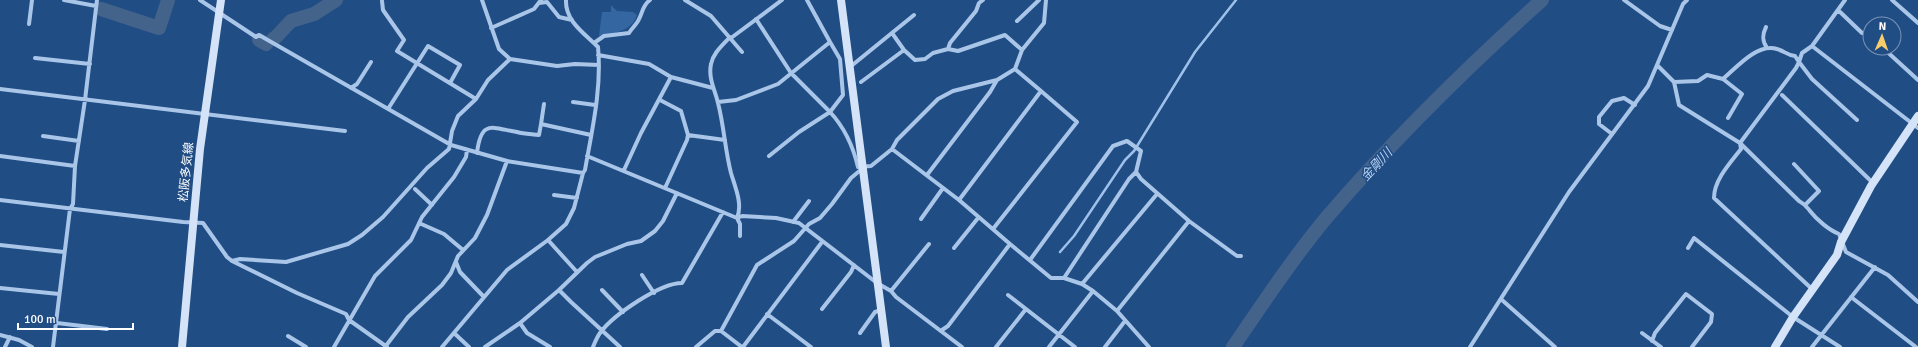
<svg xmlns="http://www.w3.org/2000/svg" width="1918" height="347" viewBox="0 0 1918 347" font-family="Signika,'Noto Sans JP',sans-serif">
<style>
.green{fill:#3467a2}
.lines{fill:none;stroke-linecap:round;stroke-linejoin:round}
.stream{stroke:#9dc1ea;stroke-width:2.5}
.river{stroke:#43638b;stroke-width:14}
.street{stroke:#a9c6e9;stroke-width:4}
.secondary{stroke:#d4e3f7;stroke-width:8}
.labels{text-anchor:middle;stroke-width:3;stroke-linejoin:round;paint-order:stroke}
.street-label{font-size:12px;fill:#fff;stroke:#214d85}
.water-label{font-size:13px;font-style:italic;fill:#b5d0f1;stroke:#214d85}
</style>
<rect width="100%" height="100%" fill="#214d85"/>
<path class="green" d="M611 5 617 11 633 12 637 15C632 32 613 33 599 36L602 12H611Z"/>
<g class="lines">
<path class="stream" d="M1060 252 1074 236 1125 160 1134 151 1195 52 1236 0"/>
<path class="river" d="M101 9 159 28 168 0
M273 39 276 37 291 21 314 14 336 0
M259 40 266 44 267 43
M1233 347C1263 303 1293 258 1327 217 1393 140 1466 68 1542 0"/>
<path class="street" d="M64 0 96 6
M200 0 256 37 259 35 451 145 507 161 583 173
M685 0 711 16 742 52
M807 0 830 42
M1624 0 1660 26 1672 30
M1845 0 1812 46 1802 53 1799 62 1812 79 1857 120
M1892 0 1918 23
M382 1 383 10 404 40 397 51 476 99
M539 3 547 2 559 17 572 20
M1838 10 1862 33 1870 36
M756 19 791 73 830 112 799 132 769 156
M1017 21 1039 0
M29 24 32 0
M1766 27C1762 35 1762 41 1767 48
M491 28 534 9 541 0
M892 33 904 50 915 60 925 59 933 53 948 49 950 43 976 11 979 3 983 0
M730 37C723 45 713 53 711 64 708 78 715 90 718 103 724 126 725 150 731 173 735 187 743 204 737 218L740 224V236
M731 38 782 0
M594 43 604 36 629 33C632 28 637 24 639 19 643 12 642 6 650 0
M1812 46 1918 128
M1883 48 1918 80
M948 49 958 51 1005 35 1022 50
M598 55 649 64 671 77
M35 58 90 64
M510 59 557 66 575 64 599 65
M1657 65 1674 82 1679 105 1740 143 1799 201C1805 204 1806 206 1810 211 1817 220 1829 230 1839 234L1846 252 1888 275 1918 302
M850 67 914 15
M1015 69 1022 50 1044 23 1046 0
M861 82 904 50
M1674 82 1698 81 1707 75 1723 79
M351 88 357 84 371 62
M0 89 345 131
M1782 95 1873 183
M660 100 681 111 688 135
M573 102 595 105
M718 102 736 100 778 84 830 42 840 59 843 95 830 112C845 128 853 146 858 167L871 166 892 149 897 140 938 99 953 91 997 80 1015 69 1041 91
M544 104 541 124 591 135
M388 109 428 46 460 65 450 83
M1728 118 1742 94 1723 79C1737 67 1757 43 1777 49 1785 51 1786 55 1795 56L1799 62 1796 68 1740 143 1741 149C1730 163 1714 180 1714 198L1812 289
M1612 134 1599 124V117L1612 101 1624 98 1635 105
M43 136 79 141
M892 149 959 200 1010 244 1051 278H1064L1082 284 1093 291 1117 311 1149 347
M477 153C481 119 492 128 517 132 524 134 531 134 539 135L541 124
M0 156 75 166
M587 156 737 218 742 216 776 218 799 223 877 283 891 291 896 297 962 347
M1794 164 1819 191 1806 204
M624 170 641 133 671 77 713 88
M927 175 990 92 997 80
M665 188 687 140 688 135 725 140
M415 189 432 205
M554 195 577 198
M0 200 183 222 203 223 227 257 232 261 297 293 346 314 349 320 387 347
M959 200 1041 91 1077 122 993 229
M921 219 943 188
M793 222 809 201
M419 223 444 234 463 250
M548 240 577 272
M0 245 64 252
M954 248 978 218
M1688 248 1694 238 1793 317 1840 347
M1030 260 1113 146 1127 141 1141 151 1136 172 1141 179 1189 221 1237 256H1241
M232 261 240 259 286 262 348 244 362 235 383 217 427 168 449 149 452 131 458 116 476 99 488 80 510 59 499 49 482 0
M456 262 460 272 484 297
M642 275 654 293
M1064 278 1129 179 1136 172
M1082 284 1157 194
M0 288 59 294
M559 290 571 302 620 347
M602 290 623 312
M891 291 929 244
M1008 295 1075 347
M1851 297 1916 347
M1502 300 1555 347
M822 309 851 272 854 265
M1117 311 1189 221
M767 314 811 347
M57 323 107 329
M520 323 527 333 550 347
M942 330 948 326 1010 244
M721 331 757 265 794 241 809 224 820 218 832 204 851 178 863 168
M454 333 469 347
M860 333 875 312 881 310
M1642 333 1661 347
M0 335 19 340 32 347
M288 336 306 347
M1652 341 1655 333 1686 294 1712 314 1711 322 1692 347
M5 347 10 337
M53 347 70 209 73 204 75 166 85 100 97 0
M334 347 375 276 411 240 422 217 454 177 466 157 467 150
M385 347 408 317 442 285 451 273 458 256 475 238 487 215 507 161
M442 347 507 270 548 240 566 224 574 208 583 173 585 170C592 130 602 88 598 47 584 33 565 21 566 0
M485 347 520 323 559 290 587 263 595 257 627 244 641 241 655 231 663 221 677 193
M593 347C595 342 597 337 600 333 613 315 660 283 682 283L723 212
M696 347 715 331H721L742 347
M743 347 822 242
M996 347 1026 309
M1049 347 1093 291
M1105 347 1125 321
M1470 347 1569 192 1648 86 1683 4 1687 0
M1812 347 1875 267"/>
<path class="secondary" d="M841 0 886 347
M182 347 200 149 221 0
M1775 347 1793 317 1837 255 1841 242 1871 186 1918 116"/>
</g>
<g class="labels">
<g class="street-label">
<text transform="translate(186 172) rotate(-84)" y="4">松阪多気線</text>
</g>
<g class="water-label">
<text transform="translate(1376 164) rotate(-47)" y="5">金剛川</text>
</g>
</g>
<g transform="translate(1882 36) rotate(2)"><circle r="19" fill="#214d85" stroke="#7a94b6"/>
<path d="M0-3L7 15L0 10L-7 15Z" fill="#f6cd6a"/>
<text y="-6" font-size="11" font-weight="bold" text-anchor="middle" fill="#ffffff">N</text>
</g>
<path d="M18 323v6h115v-6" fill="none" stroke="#ffffff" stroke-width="2"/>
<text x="24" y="323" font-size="12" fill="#ffffff" stroke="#214d85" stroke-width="3" paint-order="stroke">100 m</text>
</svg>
